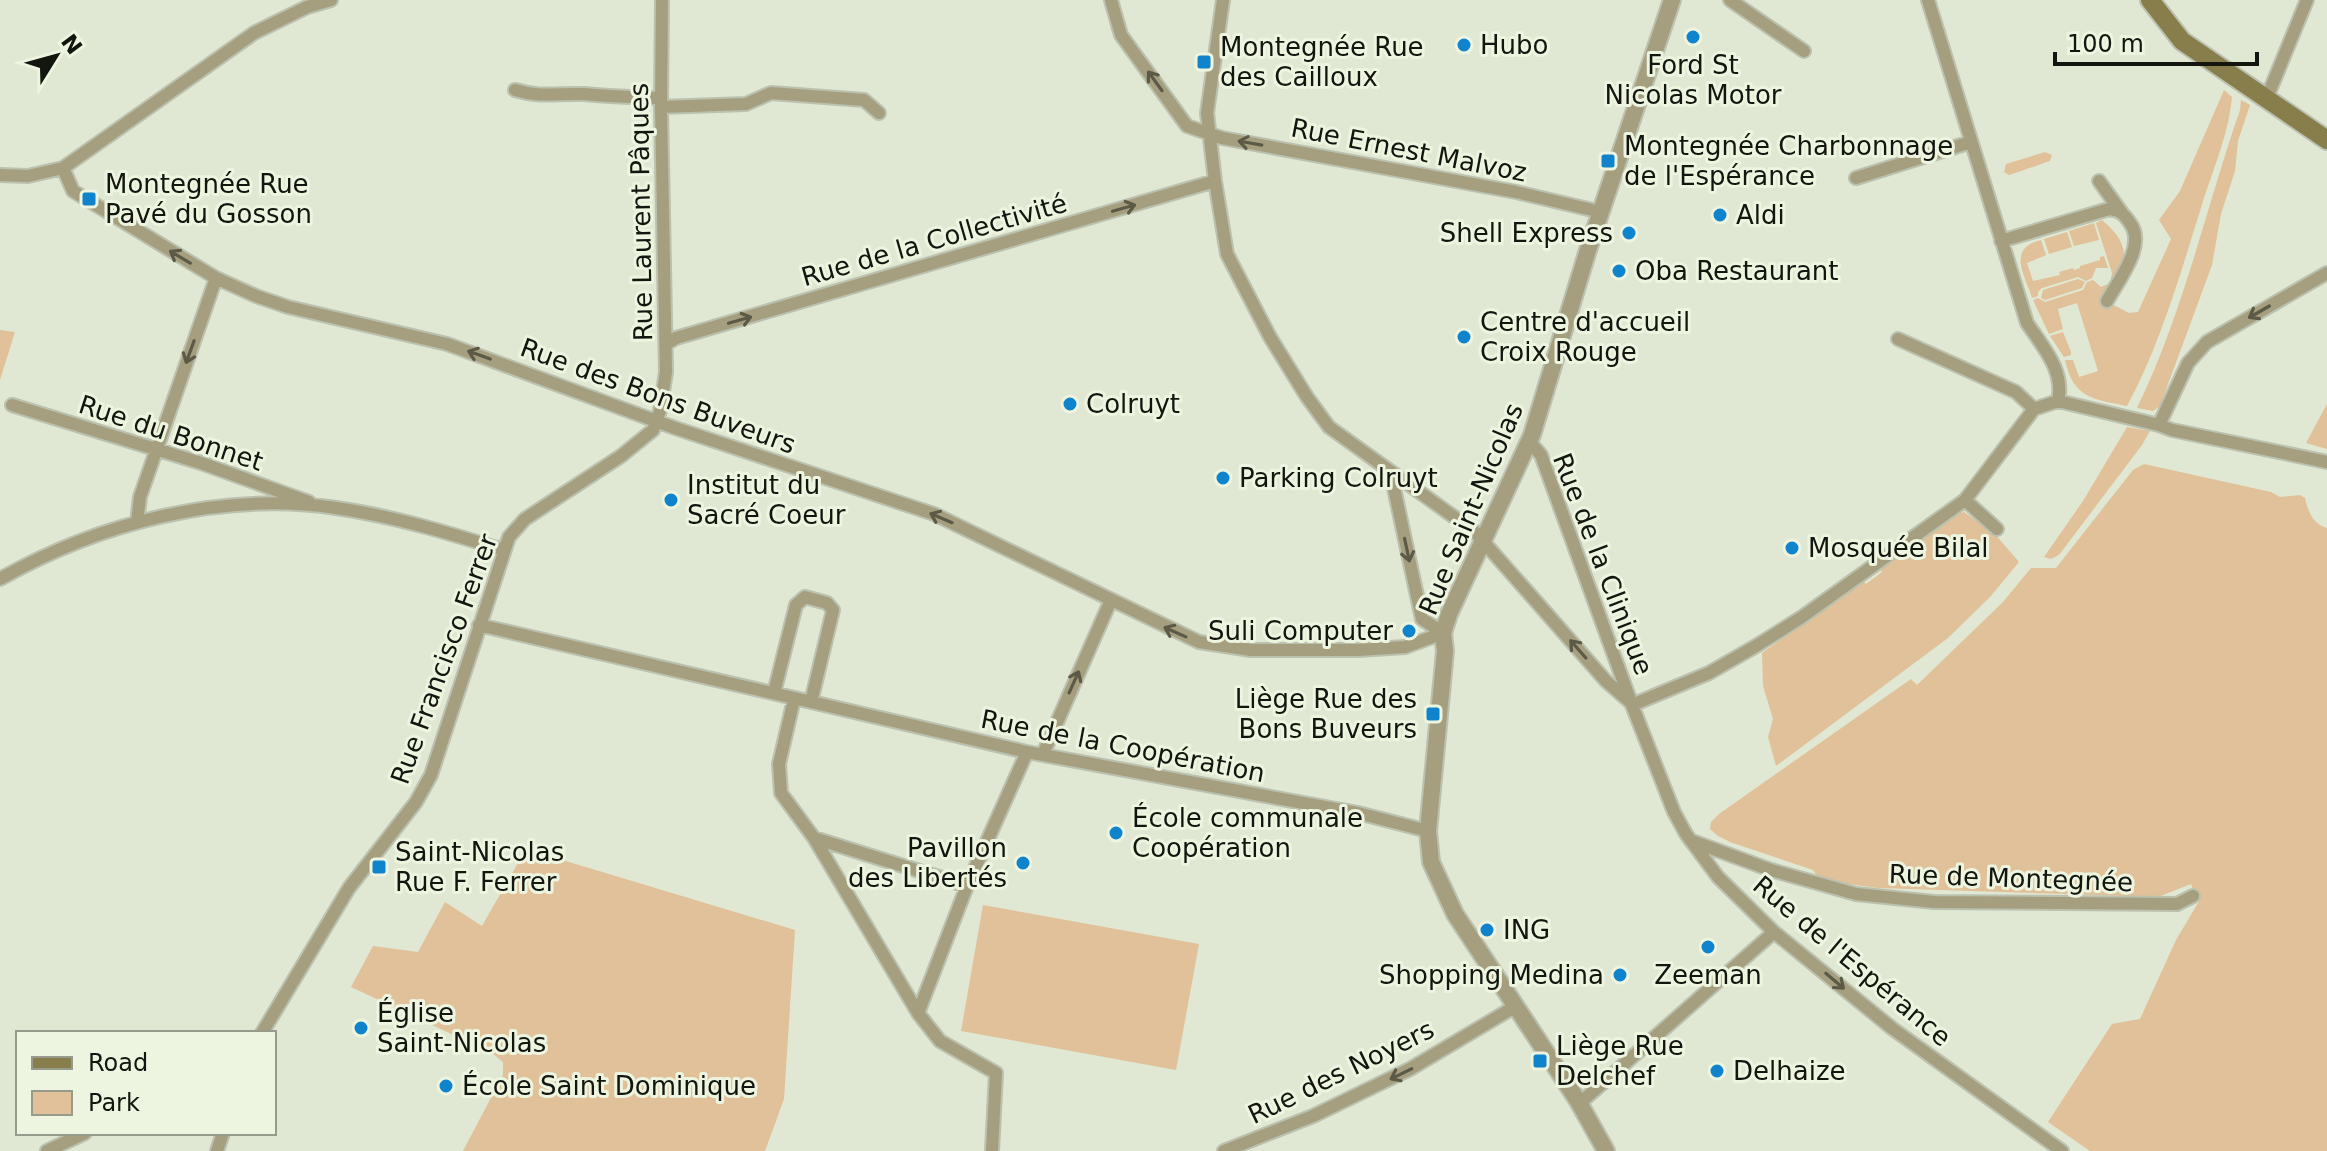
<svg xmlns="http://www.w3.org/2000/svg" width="2327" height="1151" viewBox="0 0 2327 1151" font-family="'DejaVu Sans',sans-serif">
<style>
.green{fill:#e0c199}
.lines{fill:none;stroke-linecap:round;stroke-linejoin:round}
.minor-casing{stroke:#bbc1af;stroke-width:16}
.tertiary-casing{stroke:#bbc1af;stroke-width:20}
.secondary-casing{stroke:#bbc1af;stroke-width:22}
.minor{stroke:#a69f7f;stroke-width:12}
.tertiary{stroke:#a69f7f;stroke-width:16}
.secondary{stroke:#887e4c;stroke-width:18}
.oneway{stroke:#5c5a47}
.poi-dot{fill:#0f84cd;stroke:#edf4df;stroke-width:3}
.labels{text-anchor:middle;stroke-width:6;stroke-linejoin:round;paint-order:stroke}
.poi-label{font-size:26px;fill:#13160f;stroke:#edf4df;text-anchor:start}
.street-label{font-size:26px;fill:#13160f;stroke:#edf4df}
</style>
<rect width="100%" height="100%" fill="#e0e7d2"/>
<path class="green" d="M2224 90 2232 97C2229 131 2215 165 2204 198 2182 268 2162 341 2127 406 2093 399 2073 398 2065 360H2073L2079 377 2098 371 2077 303 2058 309 2063 329 2049 334 2033 300 2038 298 2045 302 2083 290 2087 282 2093 280 2101 287 2110 283 2112 273 2096 223 2102 220C2113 229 2125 242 2124 257L2104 300 2129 313 2138 312 2171 239 2159 220 2180 191Z
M2241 100 2250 105 2238 141 2235 171 2221 214 2212 265 2160 406 2153 411 2137 408C2184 311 2205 211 2240 110Z
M2045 152 2052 155 2050 161 2009 175 2004 172 2006 164Z
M2094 223 2099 240 2074 246 2069 231Z
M2067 232 2072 247 2049 254 2044 239Z
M2041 240 2046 255 2027 263 2033 281 2060 275 2059 272 2073 268 2074 270 2080 268V266L2100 260V257L2104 256 2108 268H2096L2092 278 2086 281 2078 277 2042 288 2038 292V296L2032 298C2024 273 2007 249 2041 240Z
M2078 279 2085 282 2082 288 2045 300 2041 298 2043 290Z
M0 330 15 332 0 380Z
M2063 332 2071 352V355L2064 357 2050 336Z
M2327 404V449L2306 443Z
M2127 427 2150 431 2142 445 2059 555 2051 559 2044 557 2083 501Z
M2144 464 2271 492 2280 497 2300 495 2305 498C2308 512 2313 524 2327 528V1151H2090L2048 1122 2112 1024 2140 1019 2176 940 2198 903 2191 884 2158 897 1878 888 1820 880 1813 870 1730 842 1718 836 1710 829 1711 822 1719 814 1911 679 1917 685 2003 602 2031 568H2056L2133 470Z
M1964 512 1994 533 2019 562 1990 597 1948 638 1776 766 1768 737 1773 719 1763 686 1762 653 1863 581 1866 584 1882 572 1880 569 1953 515Z
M526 849 795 930 784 1099 765 1151H463L503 1075V1062L492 1053 351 987 373 946 418 952 445 902 482 926Z
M983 905 1199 944 1176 1070 961 1031Z"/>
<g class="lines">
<defs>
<path id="minor" d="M1111 0 1121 35 1187 126 1222 138 1516 192 1601 212
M1223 0 1207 113 1215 181 1227 254 1270 337 1307 397 1329 427 1475 532 1606 681 1630 702
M1730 0 1804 51
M1928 0 2027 323C2043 347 2065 371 2058 401
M515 90C541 98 559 93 584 94 610 96 635 98 661 98
M2266 100 2307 0
M661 107 746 104 771 93 864 100 879 113
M63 168 73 191 216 278 256 296 288 307 447 344 675 428 934 514 1199 642 1251 650H1358L1405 647 1443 633
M0 175 28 176 63 168 254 33 307 7 331 0
M1856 178 1971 142
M2099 181 2122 213
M2001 241 2109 209C2120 210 2124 214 2130 223 2147 245 2118 281 2107 301
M1898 339 2016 392 2034 409
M666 344 676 338 1215 181
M12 405 201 463 309 502
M2159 425 2188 363 2207 342 2327 273
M1529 441 1541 455 1632 705 1674 812 1686 834 1718 877 1774 932 1893 1029 2062 1151
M1391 474 1422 619 1443 633
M1965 500 1997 529
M137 522 140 497 216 278
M0 579C99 523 223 491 336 508 393 516 449 533 503 550
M479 625 1027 752 1358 813 1428 831
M774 693 796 605 805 597 827 603 833 610 811 702
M794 699 779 764 781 793 814 838 918 1013
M1632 705 1709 673 1756 646 1802 617 1965 500 2034 409 2058 401 2159 425 2172 430 2327 462
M1043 754 1111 600
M814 838 967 886
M1692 841 1771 870 1856 894 1934 902 2177 904 2193 896
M262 1033 349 888 416 802 431 775 509 537 525 519 621 456 653 430 660 411 666 372 661 107 662 0
M1580 1103 1774 932
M47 1151 85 1133
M217 1151 223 1133
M992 1151 996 1073 940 1041 918 1013 967 886 1027 752
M1224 1151 1313 1116 1410 1069 1516 1006"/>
<path id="tertiary" d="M1606 1151 1578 1101 1455 914 1431 862 1428 831 1445 651 1443 633 1449 614 1532 435 1587 253 1672 0"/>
<path id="secondary" d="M2150 0 2182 41 2327 140"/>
</defs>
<use href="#minor" class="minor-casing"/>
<use href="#tertiary" class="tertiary-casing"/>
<use href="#secondary" class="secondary-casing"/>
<use href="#minor" class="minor"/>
<use href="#tertiary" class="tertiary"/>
<use href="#secondary" class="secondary"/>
</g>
<defs><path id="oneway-shaft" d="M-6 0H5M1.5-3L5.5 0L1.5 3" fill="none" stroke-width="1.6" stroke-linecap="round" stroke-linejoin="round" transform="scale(2)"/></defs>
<g class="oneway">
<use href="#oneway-shaft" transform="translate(1155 81) rotate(-126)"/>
<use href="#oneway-shaft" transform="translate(1250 143) rotate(-170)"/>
<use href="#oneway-shaft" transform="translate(1124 208) rotate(-16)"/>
<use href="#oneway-shaft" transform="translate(180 257) rotate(-149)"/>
<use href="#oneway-shaft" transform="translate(2259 312) rotate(150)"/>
<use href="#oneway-shaft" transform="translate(740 320) rotate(-16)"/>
<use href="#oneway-shaft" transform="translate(190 352) rotate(110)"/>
<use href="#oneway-shaft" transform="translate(479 355) rotate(-160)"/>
<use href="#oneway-shaft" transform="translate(941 518) rotate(-157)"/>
<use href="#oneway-shaft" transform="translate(1407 550) rotate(78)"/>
<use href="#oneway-shaft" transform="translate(1175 632) rotate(-156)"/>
<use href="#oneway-shaft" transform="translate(1578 649) rotate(-131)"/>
<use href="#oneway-shaft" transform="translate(1074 682) rotate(-66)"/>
<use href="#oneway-shaft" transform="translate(1835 981) rotate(40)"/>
<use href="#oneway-shaft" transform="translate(1401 1074) rotate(154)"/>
</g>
<g class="poi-dot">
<circle cx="1693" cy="37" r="8"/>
<circle cx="1464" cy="45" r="8"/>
<rect x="1196" y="54" width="16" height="16" rx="4"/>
<rect x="1600" y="153" width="16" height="16" rx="4"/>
<rect x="81" y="191" width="16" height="16" rx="4"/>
<circle cx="1720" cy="215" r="8"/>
<circle cx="1629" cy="233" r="8"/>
<circle cx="1619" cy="271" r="8"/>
<circle cx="1464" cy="337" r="8"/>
<circle cx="1070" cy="404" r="8"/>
<circle cx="1223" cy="478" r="8"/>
<circle cx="671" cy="500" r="8"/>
<circle cx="1792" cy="548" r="8"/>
<circle cx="1409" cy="631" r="8"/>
<rect x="1425" y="706" width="16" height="16" rx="4"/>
<circle cx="1116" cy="833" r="8"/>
<circle cx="1023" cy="863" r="8"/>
<rect x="371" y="859" width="16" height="16" rx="4"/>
<circle cx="1487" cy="930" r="8"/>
<circle cx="1708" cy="947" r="8"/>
<circle cx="1620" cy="975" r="8"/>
<circle cx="361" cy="1028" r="8"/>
<rect x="1532" y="1053" width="16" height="16" rx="4"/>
<circle cx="1717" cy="1071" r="8"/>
<circle cx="446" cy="1086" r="8"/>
</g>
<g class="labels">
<g class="poi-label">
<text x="1480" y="54">Hubo</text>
<text x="1220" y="56">Montegnée Rue<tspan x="1220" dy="30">des Cailloux</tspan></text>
<text x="1693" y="74" text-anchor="middle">Ford St<tspan x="1693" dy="30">Nicolas Motor</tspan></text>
<text x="1624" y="155">Montegnée Charbonnage<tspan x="1624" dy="30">de l'Espérance</tspan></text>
<text x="105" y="193">Montegnée Rue<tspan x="105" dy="30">Pavé du Gosson</tspan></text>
<text x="1736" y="224">Aldi</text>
<text x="1613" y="242" text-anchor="end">Shell Express</text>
<text x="1635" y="280">Oba Restaurant</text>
<text x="1480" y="331">Centre d'accueil<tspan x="1480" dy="30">Croix Rouge</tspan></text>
<text x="1086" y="413">Colruyt</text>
<text x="1239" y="487">Parking Colruyt</text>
<text x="687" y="494">Institut du<tspan x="687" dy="30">Sacré Coeur</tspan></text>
<text x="1808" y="557">Mosquée Bilal</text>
<text x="1393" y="640" text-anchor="end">Suli Computer</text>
<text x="1417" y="708" text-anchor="end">Liège Rue des<tspan x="1417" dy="30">Bons Buveurs</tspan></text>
<text x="1132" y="827">École communale<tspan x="1132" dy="30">Coopération</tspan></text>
<text x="1007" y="857" text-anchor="end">Pavillon<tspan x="1007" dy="30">des Libertés</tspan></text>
<text x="395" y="861">Saint-Nicolas<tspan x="395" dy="30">Rue F. Ferrer</tspan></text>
<text x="1503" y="939">ING</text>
<text x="1604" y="984" text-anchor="end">Shopping Medina</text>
<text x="1708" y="984" text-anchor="middle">Zeeman</text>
<text x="377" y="1022">Église<tspan x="377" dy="30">Saint-Nicolas</tspan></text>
<text x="1556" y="1055">Liège Rue<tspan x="1556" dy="30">Delchef</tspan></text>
<text x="1733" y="1080">Delhaize</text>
<text x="462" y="1095">École Saint Dominique</text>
</g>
<g class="street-label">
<text transform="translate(1409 150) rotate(11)" y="9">Rue Ernest Malvoz</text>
<text transform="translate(641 212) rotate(-91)" y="9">Rue Laurent Pâques</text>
<text transform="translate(934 240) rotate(-16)" y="9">Rue de la Collectivité</text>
<text transform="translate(658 396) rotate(20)" y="9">Rue des Bons Buveurs</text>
<text transform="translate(171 433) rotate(18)" y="9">Rue du Bonnet</text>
<text transform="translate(1471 509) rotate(-67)" y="9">Rue Saint-Nicolas</text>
<text transform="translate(1603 564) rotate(69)" y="9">Rue de la Clinique</text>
<text transform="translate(444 659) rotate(-70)" y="9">Rue Francisco Ferrer</text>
<text transform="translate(1123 746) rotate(11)" y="9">Rue de la Coopération</text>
<text transform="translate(2011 878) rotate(2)" y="9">Rue de Montegnée</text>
<text transform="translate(1852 961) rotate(40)" y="9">Rue de l'Espérance</text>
<text transform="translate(1341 1072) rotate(-26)" y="9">Rue des Noyers</text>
</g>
</g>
<rect x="16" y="1031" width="260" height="104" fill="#edf4df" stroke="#969b8c" stroke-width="2"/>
<rect x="32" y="1057" width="40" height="12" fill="#887e4c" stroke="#969b8c" stroke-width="2"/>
<text x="88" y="1071" font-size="24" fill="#13160f">Road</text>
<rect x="32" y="1091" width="40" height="24" fill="#e0c199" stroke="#969b8c" stroke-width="2"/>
<text x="88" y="1111" font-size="24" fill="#13160f">Park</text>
<g transform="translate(56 56) rotate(53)" stroke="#edf4df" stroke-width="6" paint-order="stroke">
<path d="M0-6L14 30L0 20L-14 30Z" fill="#13160f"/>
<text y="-12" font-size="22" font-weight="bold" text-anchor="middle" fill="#13160f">N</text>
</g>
<path d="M2055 52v12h202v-12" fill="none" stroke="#13160f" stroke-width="4"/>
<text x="2067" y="52" font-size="24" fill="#13160f" stroke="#edf4df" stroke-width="6" paint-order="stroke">100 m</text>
</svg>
